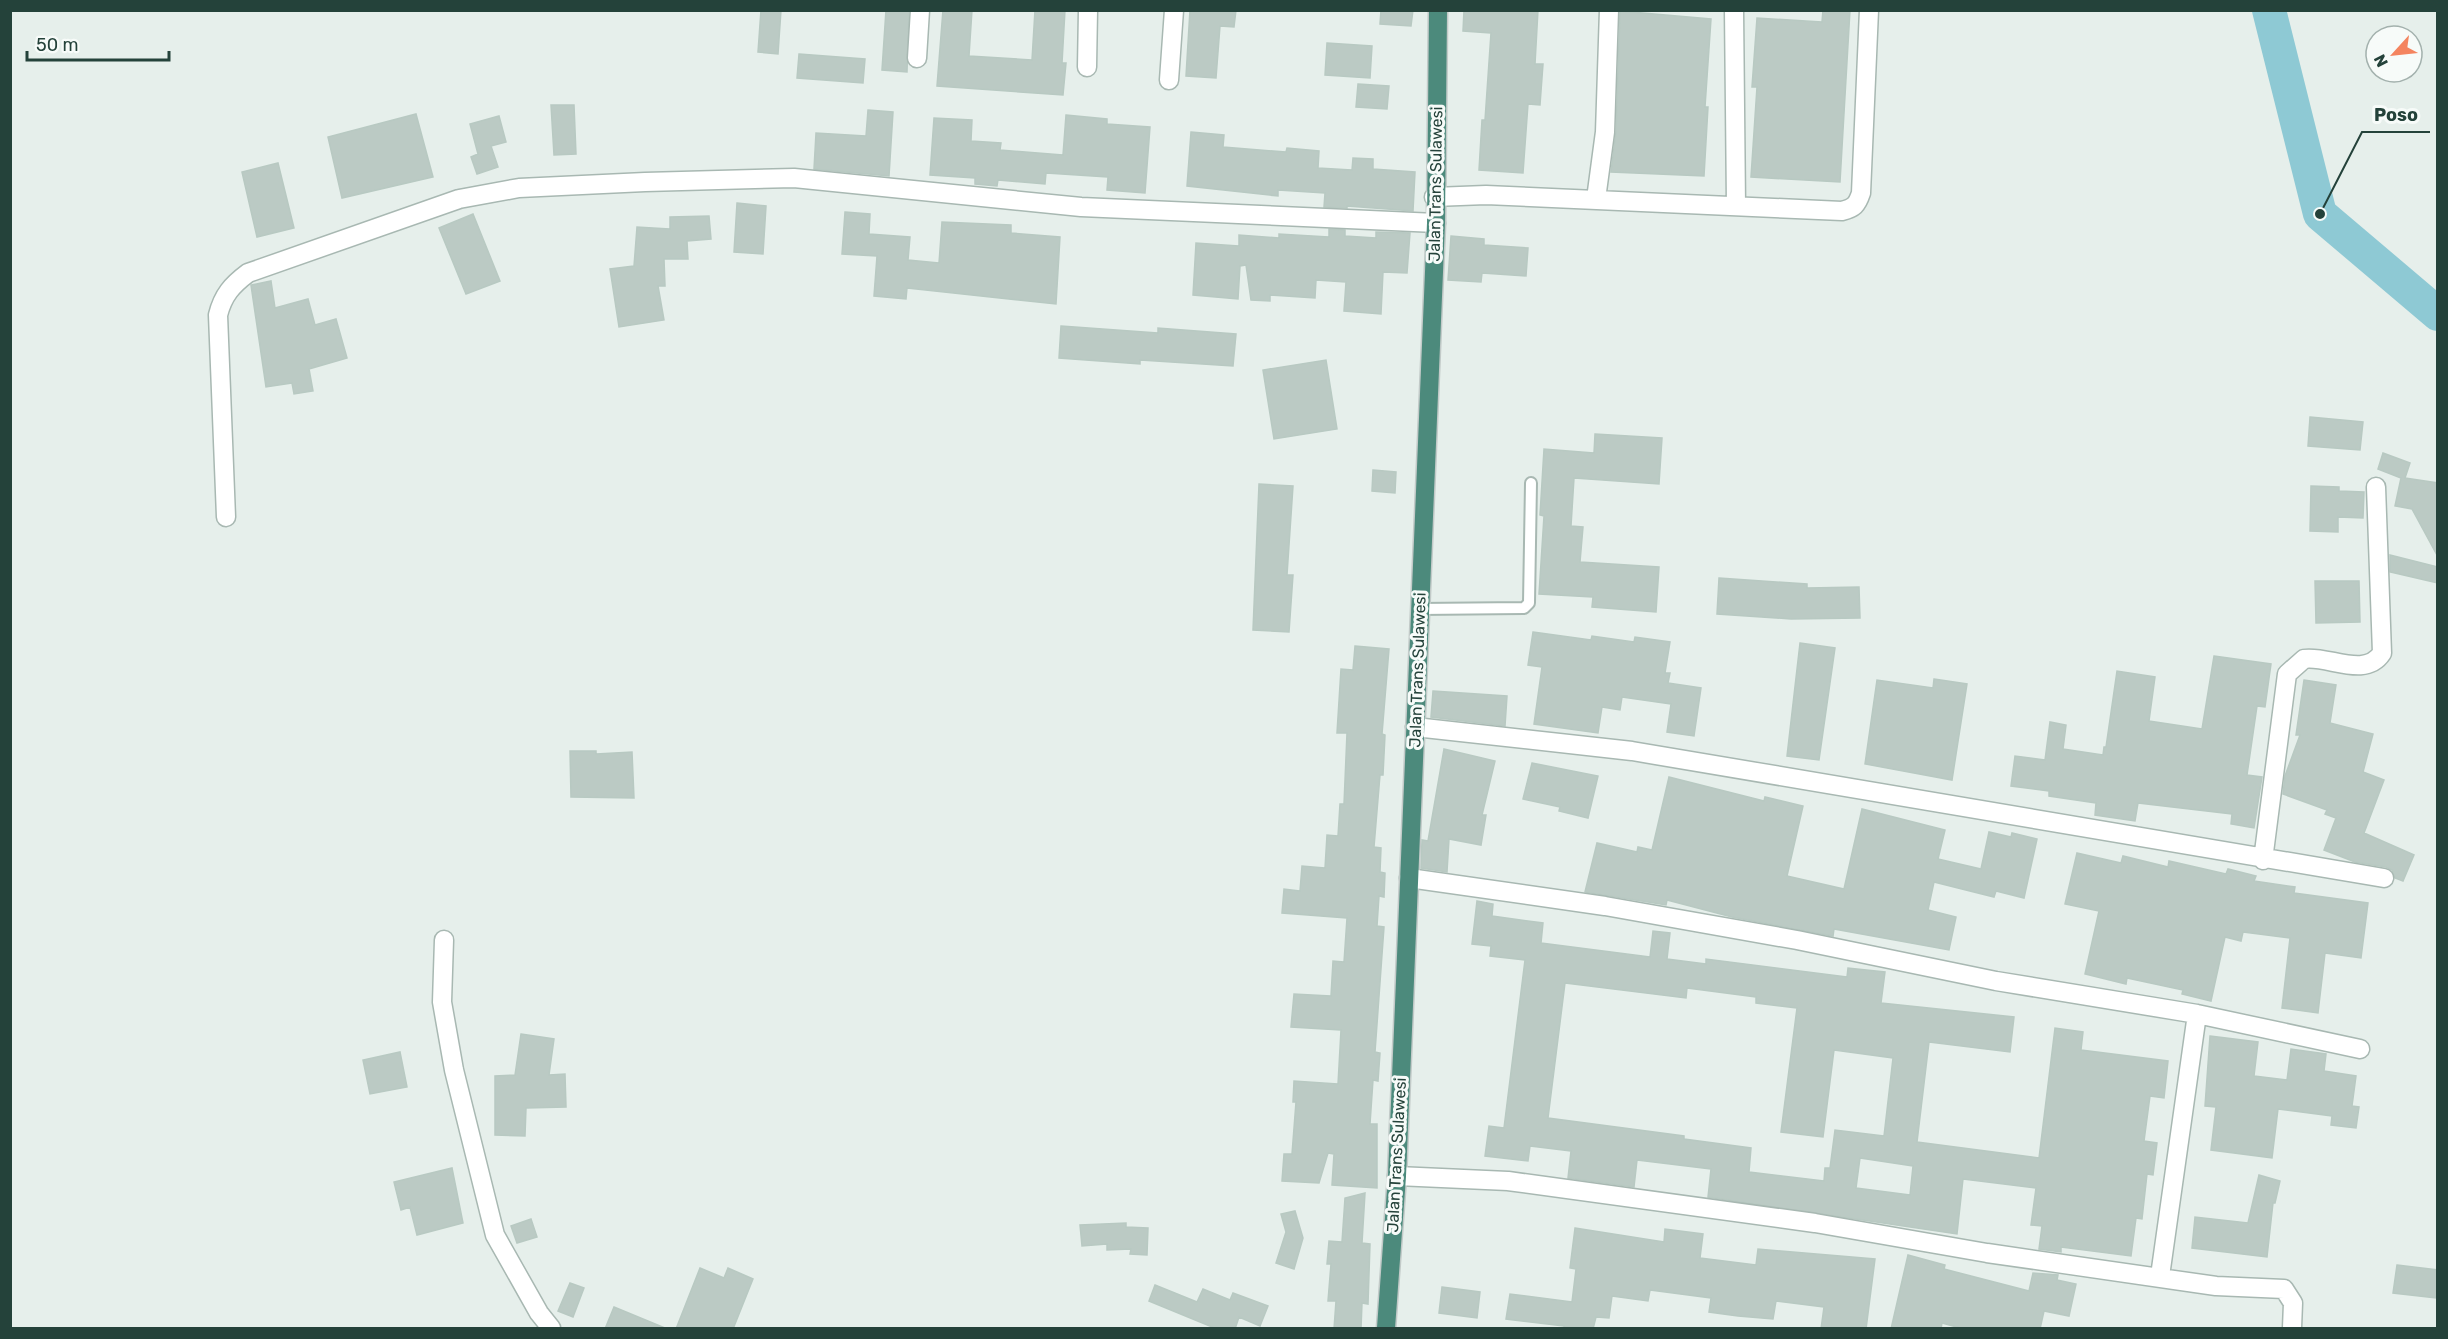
<svg xmlns="http://www.w3.org/2000/svg" width="2448" height="1339" viewBox="0 0 2448 1339" font-family="Rubik,sans-serif">
<style>
.lines{fill:none;stroke-linecap:round;stroke-linejoin:round}
.river{stroke:#8ec9d4;stroke-width:34}
.building{fill:#bbcac4;stroke:#b8c9c2;stroke-width:1.5;fill-rule:evenodd}
.service-casing{stroke:#a8b8b2;stroke-width:14}
.minor-casing{stroke:#a8b8b2;stroke-width:21}
.trunk-casing{stroke:#c2cac8;stroke-width:21}
.service{stroke:#fff;stroke-width:10}
.minor{stroke:#fff;stroke-width:18}
.trunk{stroke:#4c8a7c;stroke-width:18}
.labels{text-anchor:middle;stroke-width:6;stroke-linejoin:round;paint-order:stroke}
.street-label{font-size:16px;fill:#24423a;stroke:#f7fbf9}
.leader{fill:none;stroke:#24423a;stroke-width:2}
.callout-dot{fill:#24423a;stroke:#f7fbf9;stroke-width:2}
.callout-label{font-size:18px;text-anchor:middle;font-weight:bold;fill:#24423a;stroke:#f7fbf9;stroke-width:6;stroke-linejoin:round;paint-order:stroke}
</style>
<rect width="100%" height="100%" fill="#e6efeb"/>
<g class="lines">
<path class="river" d="M2269 10 2320 214 2438 314"/>
</g>
<path class="building" d="M761 10H781L778 54 758 52Z
M886 10H909L907 72 882 70Z
M943 10H972L969 56 1032 60 1035 10H1065L1062 63H1066L1063 95 937 86Z
M1190 10H1236L1234 27 1220 26 1216 78 1186 76Z
M1381 10H1413L1411 26 1380 24Z
M1464 10H1538L1535 64H1543L1540 105 1528 104 1523 173 1479 170 1482 120H1485L1491 33 1463 31Z
M1823 10H1850L1840 182 1751 177 1757 87H1752L1757 18 1822 22Z
M1620 11 1711 19 1705 107H1708L1704 176 1611 172 1616 132Z
M1327 43 1372 46 1370 78 1325 75Z
M799 54 865 59 863 83 797 78Z
M1358 84 1389 86 1387 109 1356 107Z
M551 105H574L576 154 554 155Z
M868 110 893 112 889 176 814 169 816 133 866 136Z
M416 114 433 177 342 198 328 137Z
M1066 115 1107 119V124L1150 127 1145 193 1107 190 1108 177 1046 173 1045 184 998 180 997 186 975 184V178L930 175 934 118 972 120 971 141 1001 143 1000 150 1063 155Z
M499 116 506 142 491 146 498 167 477 174 471 157 478 154 470 124Z
M1191 132 1224 135 1223 147 1286 152 1287 148 1319 151 1318 168 1352 170 1353 158 1373 159V169L1415 172 1413 211 1347 206V208L1324 207 1325 193 1278 190V196L1187 186Z
M278 163 294 228 257 237 242 172Z
M737 203 766 206 763 254 734 252Z
M845 212 870 214 869 234 910 237 908 260 939 263 942 222 1011 225V233L1060 237 1056 304 907 288 906 299 874 296 877 256 842 254Z
M473 214 500 281 466 294 439 228Z
M709 216 711 239 687 241 688 259H664L665 286H658L664 320 619 327 610 269 634 266 637 227 670 229V217Z
M1329 229 1345 230V236L1376 238V232L1410 233 1407 273 1383 272 1381 314 1344 311 1346 282 1316 280 1315 298 1270 295V301L1251 300 1246 265 1240 266 1238 299 1193 295 1196 243 1239 246V235L1279 238V234L1329 237Z
M1451 236 1484 239V245L1528 248 1526 276 1482 273 1481 282 1448 280Z
M271 281 275 308 308 299 315 325 336 319 347 358 309 369 313 391 294 394 292 383 266 387 251 285Z
M1061 326 1158 333V328L1236 334 1233 366 1140 360V364L1059 358Z
M1326 360 1337 429 1274 439 1263 370Z
M2310 417 2363 422 2360 450 2308 446Z
M1595 434 1662 438 1659 484 1574 478 1571 526 1583 527 1580 562 1659 567 1656 612 1592 607 1593 597 1539 594 1544 516 1540 515 1544 449 1594 453Z
M2383 453 2410 463 2405 478 2438 483V557L2412 509 2395 506 2401 478 2378 469Z
M1373 470 1396 472 1395 493 1372 491Z
M1259 484 1293 486 1287 575H1293L1289 632 1253 630Z
M2311 486 2339 487V491L2364 492 2363 518 2338 517V532L2310 531Z
M2390 555 2438 567V583L2390 572Z
M1719 578 1807 584V588L1859 587 1860 618 1791 619 1717 614Z
M2315 581H2359L2360 622 2316 623Z
M1533 632 1591 640 1592 636 1634 642 1635 637 1670 642 1665 673H1670L1668 683 1701 688 1694 736 1667 732 1671 704 1622 697 1620 710 1602 707 1598 733 1534 724 1542 667 1528 665Z
M1800 643 1835 648 1819 760 1787 756Z
M1355 646 1389 649 1382 734 1385 735 1383 775H1380L1374 847 1381 848 1380 872 1385 873 1384 897 1379 896 1377 926 1384 927 1375 1052 1380 1053 1378 1081 1373 1080 1370 1124H1377V1188L1332 1185 1334 1154 1328 1153 1319 1183 1282 1181 1284 1154H1292L1296 1102H1293L1294 1081 1338 1084 1341 1030 1291 1027 1294 994 1331 996 1333 961 1344 962 1347 918 1282 913 1284 889 1300 891 1302 866 1325 868 1327 835 1338 836 1340 804H1344L1347 733H1337L1341 669 1353 670Z
M2214 656 2271 664 2265 707 2257 706 2247 775 2262 777 2254 828 2231 824 2232 814 2138 803 2135 821 2095 815 2096 803 2049 796V791L2011 786 2015 756 2045 760 2050 722 2066 725 2063 749 2103 755 2104 747H2106L2117 671 2155 677 2149 721 2202 729Z
M1934 679 1967 684 1952 780 1865 764 1877 680 1933 688Z
M2304 680 2336 685 2330 723 2373 734 2363 772 2384 780 2364 833 2414 855 2403 881 2395 878 2392 870 2386 867 2355 862 2324 850 2336 818 2325 814 2327 810 2283 794 2285 776 2300 735H2296Z
M1433 691 1507 696 1505 726 1431 717Z
M1444 749 1495 761 1482 815H1486L1481 845 1449 839 1447 872 1421 868 1422 840 1428 841Z
M570 751H596V754L632 752 634 798 571 797Z
M1532 763 1598 776 1588 818 1559 811 1560 807 1523 799Z
M1669 777 1764 801 1765 797 1803 806 1787 876 1844 889 1862 809 1945 830 1938 859 1981 869 1989 832 2011 837 2012 833 2037 839 2024 898 1996 891 1994 897 1934 882 1928 910 1956 917 1949 950 1834 929 1833 936 1732 917 1667 900 1666 905 1585 892 1597 843 1637 852 1638 847 1652 850Z
M2077 853 2121 863 2123 856 2168 867 2169 861 2226 874 2228 869 2256 876 2254 881 2295 887 2294 893 2368 903 2361 958 2325 953 2318 1013 2282 1008 2290 938 2243 932 2241 941 2225 937 2211 1001 2182 994 2183 990 2127 978 2126 984 2085 974 2099 911 2065 904Z
M1477 901 1493 904 1492 916 1543 923 1541 943 1650 957 1653 931 1670 933 1667 959 1706 964V959L1847 977 1848 968 1885 972 1881 1003 2014 1017 2010 1052 1929 1042 1917 1142 2039 1158 2055 1028 2083 1032 2081 1050 2168 1061 2164 1098 2150 1096 2144 1141 2157 1143 2153 1175 2147 1174 2142 1219 2136 1218 2131 1256 2061 1247V1252L2039 1249 2042 1226 2031 1225 2036 1188 1963 1179 1957 1234 1708 1197 1711 1169 1637 1160 1634 1187 1568 1178 1571 1151 1530 1146 1528 1161 1485 1156 1489 1126 1504 1128 1525 960 1490 956 1491 946 1472 944ZM1565 983 1686 998 1687 988 1756 997V1003L1797 1008 1781 1132 1823 1137 1834 1050 1893 1058 1884 1136 1835 1130 1830 1168H1825L1824 1181 1749 1172 1751 1148 1684 1139V1136L1548 1118ZM1860 1158 1913 1166 1910 1195 1856 1188Z
M521 1034 554 1039 549 1075 565 1074 566 1107 526 1108 525 1136 495 1135V1076L515 1075Z
M2210 1036 2258 1042 2254 1076 2287 1080 2291 1049 2326 1054 2324 1071 2356 1076 2352 1106 2359 1107 2356 1128 2331 1125 2332 1116 2278 1109 2272 1158 2211 1150 2216 1107 2205 1106Z
M400 1052 407 1087 370 1094 363 1060Z
M452 1168 463 1223 417 1235 410 1207 401 1210 394 1182Z
M2259 1175 2280 1181 2275 1203H2273L2267 1257 2192 1248 2195 1217 2248 1223Z
M1365 1193 1362 1243 1370 1244 1368 1304 1362 1303 1361 1329H1334L1336 1301H1328L1331 1264H1327L1329 1241 1342 1242 1345 1198Z
M1295 1211 1303 1238 1294 1269 1276 1263 1286 1232 1281 1214Z
M531 1219 537 1237 517 1243 511 1226Z
M1126 1223V1227L1148 1228 1147 1255 1130 1254 1131 1249 1107 1250V1244L1082 1246 1080 1225Z
M1575 1228 1664 1242 1665 1229 1703 1234 1700 1258 1756 1265 1758 1249 1875 1259 1866 1329H1821L1824 1307 1776 1301 1773 1319 1738 1316 1709 1312 1711 1298 1650 1290 1648 1301 1612 1296 1609 1318 1596 1317 1593 1329H1564V1326L1506 1319 1510 1294 1572 1302 1576 1269 1570 1268Z
M1908 1255 1945 1265 1944 1269 2029 1291 2033 1273 2058 1275 2057 1280 2076 1284 2069 1316 2044 1311 2040 1329H1964L1942 1323 1941 1329H1891Z
M2397 1265 2438 1270 2436 1298 2393 1293Z
M700 1268 724 1278 728 1268 753 1279 733 1329H676Z
M570 1283 584 1288 573 1317 558 1311Z
M1155 1285 1197 1302 1203 1289 1230 1300 1233 1293 1268 1306 1260 1326 1239 1317 1235 1329H1217L1149 1301Z
M1442 1287 1480 1292 1477 1318 1439 1313Z
M614 1307 665 1328V1329H605Z"/>
<g class="lines">
<defs>
<path id="service" d="M1419 609 1524 608 1529 603 1531 483"/>
<path id="minor" d="M1734 10 1736 206
M917 58 920 10
M1087 67 1088 10
M1169 80 1174 10
M1434 197 1486 195 1842 211C1854 208 1857 205 1861 193L1869 10
M1596 199 1605 132 1609 10
M226 517 218 315C223 295 232 285 248 273L459 199 519 188 645 182 794 178 1081 207 1436 223
M1415 727 1632 751 2384 878
M2263 860 2287 674 2304 659C2328 655 2365 679 2382 653L2376 487
M1409 878 1605 906 1797 940 1996 981 2197 1014 2360 1049
M444 940 442 1002 454 1070 495 1235 539 1313 551 1328
M1397 1176 1508 1181 1815 1223 1987 1253 2216 1286 2284 1289 2293 1303 2292 1328
M2160 1276 2197 1014"/>
<path id="trunk" d="M1386 1328 1397 1176 1436 223 1438 10"/>
</defs>
<use href="#service" class="service-casing"/>
<use href="#minor" class="minor-casing"/>
<use href="#trunk" class="trunk-casing"/>
<use href="#service" class="service"/>
<use href="#minor" class="minor"/>
<use href="#trunk" class="trunk"/>
</g>
<g class="labels">
<g class="street-label">
<text transform="translate(1435 184) rotate(-89)" y="6">Jalan Trans Sulawesi</text>
<text transform="translate(1417 670) rotate(-88)" y="6">Jalan Trans Sulawesi</text>
<text transform="translate(1396 1155) rotate(-87)" y="6">Jalan Trans Sulawesi</text>
</g>
</g>
<path class="leader" d="M2320 214L2362 132H2430"/>
<circle class="callout-dot" cx="2320" cy="214" r="6"/>
<g class="callout-label">
<text x="2396" y="121">Poso</text>
</g>
<rect width="2448" height="1339" fill="none" stroke="#24423a" stroke-width="24"/>
<g transform="translate(2394 54) rotate(243)"><circle r="28" fill="#f7fbf9" stroke="#a3b1ad" stroke-width="1.5"/>
<path d="M0-4.5L10 22L0 15L-10 22Z" fill="#f4845f"/>
<text y="-9" font-size="16" font-weight="bold" text-anchor="middle" fill="#24423a">N</text>
</g>
<path d="M27 51v9h142v-9" fill="none" stroke="#24423a" stroke-width="3"/>
<text x="36" y="51" font-size="18" fill="#24423a" stroke="#f7fbf9" stroke-width="4.5" paint-order="stroke">50 m</text>
</svg>
